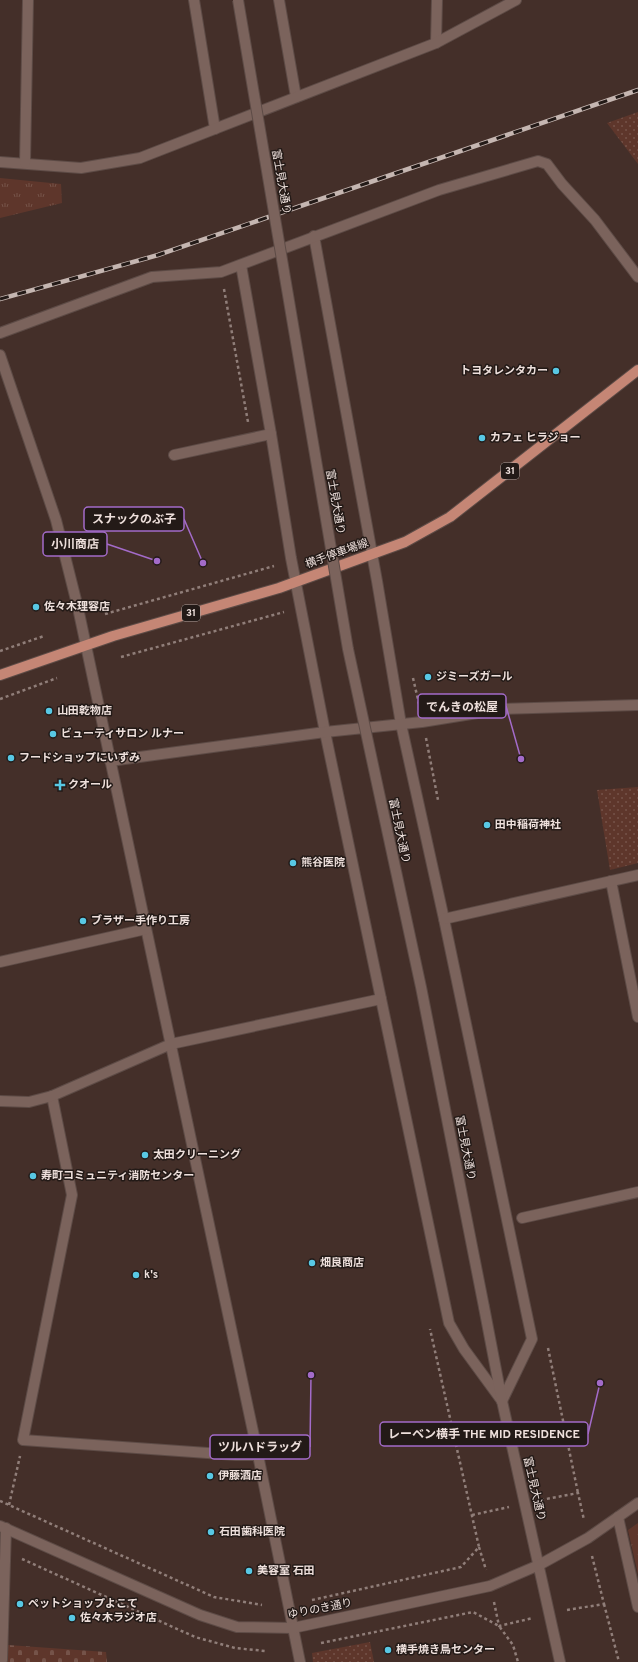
<svg xmlns="http://www.w3.org/2000/svg" width="638" height="1662" viewBox="0 0 638 1662" font-family="Overpass,'Noto Sans JP',sans-serif">
<style>
.grass{fill:url(#grass-dots)}
.cemetery{fill:url(#cemetery-stones)}
.park{fill:url(#park-tufts)}
.lines{fill:none;stroke-linecap:round;stroke-linejoin:round}
.minor-casing{stroke:#5d4b46;stroke-width:12}
.major-casing{stroke:#5d4b46;stroke-width:12}
.path{stroke:#907e79;stroke-width:2.5;stroke-dasharray:3 3;stroke-linecap:butt}
.minor{stroke:#7b635c;stroke-width:10}
.major{stroke:#c58675;stroke-width:10}
.rail-casing{stroke:#c5b6b1;stroke-width:4.5}
.rail{stroke:#231a17;stroke-width:3;stroke-dasharray:9;stroke-linecap:butt}
.minor-bridge-casing{stroke:#5d4b46;stroke-width:12;stroke-linecap:butt}
.minor-bridge{stroke:#7b635c;stroke-width:10}
.poi-dot{fill:#58c8e4;stroke:#231a17;stroke-width:1.5}
.labels{text-anchor:middle;dominant-baseline:central;stroke-width:3;stroke-linejoin:round;paint-order:stroke}
.shield{fill:#231a17;stroke:#b0a4a0;stroke-width:1}
.shield-label{font-size:10px;font-weight:bold;fill:#eddfdb}
.street-label{font-size:11px;fill:#eddfdb;stroke:#231a17}
.poi-label{font-size:11px;font-weight:bold;fill:#eddfdb;stroke:#231a17;text-anchor:start}
.leader{fill:none;stroke:#a36bc9;stroke-width:1.5}
.callout-dot{fill:#a36bc9;stroke:#231a17;stroke-width:1.5}
.callout{fill:#231a17;stroke:#a36bc9;stroke-width:1.5}
.callout-label{font-size:12px;text-anchor:middle;font-weight:bold;fill:#eddfdb}
</style>
<defs>
<pattern id="grass-dots" width="8" height="8" patternUnits="userSpaceOnUse"><rect width="8" height="8" fill="#5e362b"/><path d="M2 2h.1M6 6h.1" fill="none" stroke="#755349" stroke-width="1.8" stroke-linecap="round"/></pattern>
<pattern id="cemetery-stones" width="16" height="16" patternUnits="userSpaceOnUse"><rect width="16" height="16" fill="#5e362b"/><path d="M2 7V4a2 2 0 0 1 4 0v3zM10 15v-3a2 2 0 0 1 4 0v3z" fill="#755349"/></pattern>
<pattern id="park-tufts" width="24" height="20" patternUnits="userSpaceOnUse"><rect width="24" height="20" fill="#5e362b"/><path d="M3 7l-1-3M5 7V3M7 7l1-3M15 17l-1-3M17 17v-4M19 17l1-3" fill="none" stroke="#755349"/></pattern>
</defs>
<rect width="100%" height="100%" fill="#442f29"/>
<!-- grass -->
<g class="grass">
<path d="M 638,112 L 638,164 L 607,123 Z"/>
<path d="M 638,787 L 638,863 L 610,870 L 597,790 Z"/>
<path d="M 370,1642 L 374,1662 L 313,1662 L 312,1653 Z"/>
</g>
<!-- cemetery -->
<path class="cemetery" d="M 8,1645 L 106,1652 L 107,1662 L 7,1662 Z"/>
<!-- park -->
<g class="park">
<path d="M 0,178 L 61,184 L 62,203 L 0,218 Z"/>
<path d="M 638,1523 L 638,1574 L 628,1530 Z"/>
</g>
<g class="lines">
<defs>
<g id="minor">
<path d="M 194,0 L 215,129"/>
<path d="M 279,0 L 296,97"/>
<path d="M 436,43 L 437,0"/>
<path d="M 0,162 L 81,168 L 140,158 L 436,43 L 516,0"/>
<path d="M 25,163 L 28,0"/>
<path d="M 314,236 L 377,581 L 401,724 L 444,919 L 532,1339 L 502,1401"/>
<path d="M 241,265 L 271,434 L 291,558 L 325,732 L 449,1323 L 464,1349 L 502,1401"/>
<path d="M 0,333 L 152,277 L 221,272 L 439,190 L 538,161 L 547,164 L 562,184 L 595,220 L 638,277"/>
<path d="M 0,355 L 56,520 L 78,608 L 258,1455 L 300,1662"/>
<path d="M 174,455 L 271,434"/>
<path d="M 110,761 L 325,732 L 422,722 L 502,709 L 638,705"/>
<path d="M 611,881 L 638,1017"/>
<path d="M 444,919 L 638,875"/>
<path d="M 0,962 L 146,929"/>
<path d="M 52,1096 L 72,1195 L 23,1440 L 236,1455 L 258,1455"/>
<path d="M 0,1101 L 29,1102 L 52,1096 L 171,1044 L 381,999"/>
<path d="M 522,1218 L 638,1192"/>
<path d="M 484,1307 L 502,1401 L 560,1662"/>
<path d="M 618,1517 L 638,1607"/>
<path d="M 0,1526 L 200,1615 L 237,1627 L 293,1628 L 490,1586 L 539,1565 L 588,1538 L 638,1503"/>
<path d="M 0,1659 L 2,1660 L 6,1528"/>
</g>
<path id="major" d="M 0,675 L 113,636 L 279,588 L 405,542 L 450,517 L 638,370"/>
</defs>
<!-- minor casing -->
<use href="#minor" class="minor-casing"/>
<!-- major casing -->
<use href="#major" class="major-casing"/>
<!-- path -->
<g class="path">
<path d="M 224,289 L 248,422"/>
<path d="M 105,614 L 274,566"/>
<path d="M 0,651 L 44,636"/>
<path d="M 121,657 L 284,612"/>
<path d="M 413,678 L 419,704"/>
<path d="M 0,699 L 57,678"/>
<path d="M 426,738 L 438,800"/>
<path d="M 548,1348 L 578,1493"/>
<path d="M 541,1500 L 578,1493 L 584,1520"/>
<path d="M 0,1501 L 214,1597 L 262,1605"/>
<path d="M 9,1505 L 20,1456"/>
<path d="M 472,1515 L 509,1507"/>
<path d="M 479,1547 L 486,1570"/>
<path d="M 22,1559 L 195,1637 L 235,1648 L 265,1651"/>
<path d="M 312,1600 L 461,1567 L 479,1547 L 430,1329"/>
<path d="M 494,1602 L 499,1626 L 533,1618"/>
<path d="M 604,1604 L 619,1662"/>
<path d="M 567,1610 L 604,1604 L 592,1556"/>
<path d="M 321,1643 L 473,1612 L 499,1626 L 513,1645 L 518,1662"/>
</g>
<!-- minor -->
<use href="#minor" class="minor"/>
<!-- major -->
<use href="#major" class="major"/>
<defs>
<path id="rail" d="M 0,299 L 158,255 L 638,90"/>
</defs>
<!-- rail casing -->
<use href="#rail" class="rail-casing"/>
<!-- rail -->
<use href="#rail" class="rail"/>
<defs>
<path id="minor-bridge" d="M 238,0 L 348,649 L 421,987 L 484,1307"/>
</defs>
<!-- minor-bridge casing -->
<use href="#minor-bridge" class="minor-bridge-casing"/>
<!-- minor-bridge -->
<use href="#minor-bridge" class="minor-bridge"/>
</g>
<!-- markers -->
<g class="poi-dot">
<circle cx="556" cy="371" r="4"/>
<circle cx="482" cy="438" r="4"/>
<circle cx="36" cy="607" r="4"/>
<circle cx="428" cy="677" r="4"/>
<circle cx="49" cy="711" r="4"/>
<circle cx="53" cy="734" r="4"/>
<circle cx="11" cy="758" r="4"/>
<path d="M58 779h4v4h4v4h-4v4h-4v-4h-4v-4h4z"/>
<circle cx="487" cy="825" r="4"/>
<circle cx="293" cy="863" r="4"/>
<circle cx="83" cy="921" r="4"/>
<circle cx="145" cy="1155" r="4"/>
<circle cx="33" cy="1176" r="4"/>
<circle cx="312" cy="1263" r="4"/>
<circle cx="136" cy="1275" r="4"/>
<circle cx="210" cy="1476" r="4"/>
<circle cx="211" cy="1532" r="4"/>
<circle cx="249" cy="1571" r="4"/>
<circle cx="20" cy="1604" r="4"/>
<circle cx="72" cy="1618" r="4"/>
<circle cx="388" cy="1650" r="4"/>
</g>
<g class="labels">
<!-- shield labels -->
<g class="shield">
<rect x="501" y="463" width="18" height="16" rx="3"/>
<rect x="182" y="605" width="18" height="16" rx="3"/>
</g>
<g class="shield-label">
<text x="510" y="471">31</text>
<text x="191" y="613">31</text>
</g>
<!-- street labels -->
<g class="street-label">
<text transform="translate(281 182) rotate(80)">富士見大通り</text>
<text transform="translate(335 502) rotate(80)">富士見大通り</text>
<text transform="translate(337 554) rotate(-20)">横手停車場線</text>
<text transform="translate(399 831) rotate(78)">富士見大通り</text>
<text transform="translate(465 1148) rotate(79)">富士見大通り</text>
<text transform="translate(534 1489) rotate(77)">富士見大通り</text>
<text transform="translate(320 1609) rotate(-11)">ゆりのき通り</text>
</g>
<!-- poi labels -->
<g class="poi-label">
<text x="548" y="371" text-anchor="end">トヨタレンタカー</text>
<text x="490" y="438">カフェ ヒラジョー</text>
<text x="44" y="607">佐々木理容店</text>
<text x="436" y="677">ジミーズガール</text>
<text x="57" y="711">山田乾物店</text>
<text x="61" y="734">ビューティサロン ルナー</text>
<text x="19" y="758">フードショップにいずみ</text>
<text x="68" y="785">クオール</text>
<text x="495" y="825">田中稲荷神社</text>
<text x="301" y="863">熊谷医院</text>
<text x="91" y="921">ブラザー手作り工房</text>
<text x="153" y="1155">太田クリーニング</text>
<text x="41" y="1176">寿町コミュニティ消防センター</text>
<text x="320" y="1263">畑良商店</text>
<text x="144" y="1275">k's</text>
<text x="218" y="1476">伊藤酒店</text>
<text x="219" y="1532">石田歯科医院</text>
<text x="257" y="1571">美容室 石田</text>
<text x="28" y="1604">ペットショップよこて</text>
<text x="80" y="1618">佐々木ラジオ店</text>
<text x="396" y="1650">横手焼き鳥センター</text>
</g>
</g>
<!-- callouts -->
<path class="leader" d="M203 563L184 519M157 561L107 544M521 759L506 706M600 1383L588 1434M311 1375L310 1447"/>
<g class="callout-dot">
<circle cx="203" cy="563" r="4"/>
<circle cx="157" cy="561" r="4"/>
<circle cx="521" cy="759" r="4"/>
<circle cx="600" cy="1383" r="4"/>
<circle cx="311" cy="1375" r="4"/>
</g>
<g class="callout">
<rect x="84" y="507" width="100" height="24" rx="4"/>
<rect x="43" y="532" width="64" height="24" rx="4"/>
<rect x="418" y="694" width="88" height="24" rx="4"/>
<rect x="380" y="1422" width="208" height="24" rx="4"/>
<rect x="210" y="1435" width="100" height="24" rx="4"/>
</g>
<g class="callout-label">
<text x="134" y="523">スナックのぶ子</text>
<text x="75" y="548">小川商店</text>
<text x="462" y="711">でんきの松屋</text>
<text x="484" y="1438">レーベン横手 THE MID RESIDENCE</text>
<text x="260" y="1451">ツルハドラッグ</text>
</g>
</svg>
